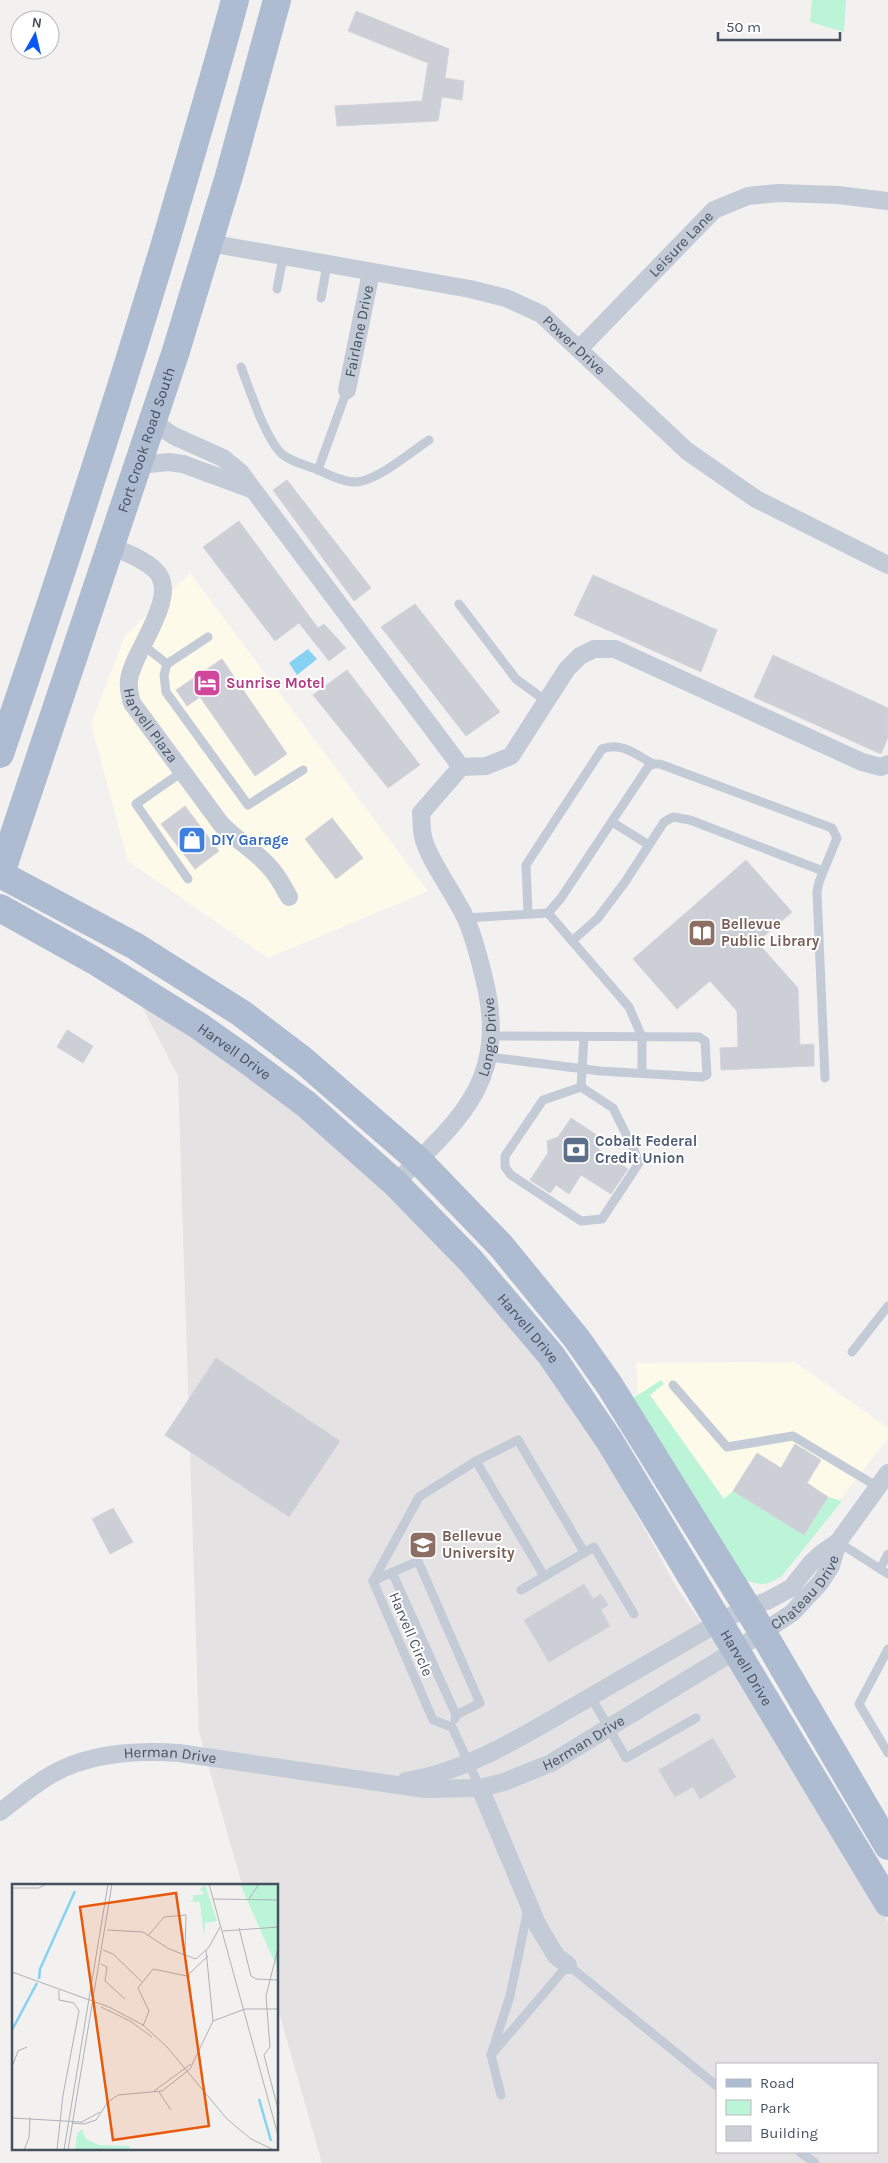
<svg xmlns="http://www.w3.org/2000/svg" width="888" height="2163" viewBox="0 0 888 2163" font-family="Karla,sans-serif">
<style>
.commercial{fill:#fefaea}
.education{fill:#e4e2e2;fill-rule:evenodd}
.green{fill:#bcf4d7}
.water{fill:#85d2f4}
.building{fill:#cccfd6;stroke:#d4d5dc}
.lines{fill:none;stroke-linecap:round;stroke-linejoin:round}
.lane{stroke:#c3cbd6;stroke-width:9}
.street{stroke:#c3cbd6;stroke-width:18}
.primary{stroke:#aebcd1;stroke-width:28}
.labels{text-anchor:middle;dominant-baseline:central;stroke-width:4;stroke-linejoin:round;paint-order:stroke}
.street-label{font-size:15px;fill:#465160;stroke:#fff}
.hotel-label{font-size:15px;font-weight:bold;fill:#b23c85;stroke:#fff;text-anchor:start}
.shop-label{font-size:15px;font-weight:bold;fill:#366cbe;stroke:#fff;text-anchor:start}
.education-label{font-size:15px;font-weight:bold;fill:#785e54;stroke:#fff;text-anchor:start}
.service-label{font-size:15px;font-weight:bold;fill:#4e5e75;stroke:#fff;text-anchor:start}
.inset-river{fill:none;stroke:#85d2f4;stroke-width:2.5}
.inset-road{fill:none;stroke:#aeb1b6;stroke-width:1}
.view{fill:#e8590c;fill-opacity:0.15;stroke:#e8590c;stroke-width:2.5}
.inset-edge{fill:none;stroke:#465160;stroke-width:2.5}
</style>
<rect width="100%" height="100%" fill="#f3f1f0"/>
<!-- commercial -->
<g class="commercial">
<path d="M 190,573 L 428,891 L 268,958 L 128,861 L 91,724 L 125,636 Z"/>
<path d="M 795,1362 L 888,1428 L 888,1438 L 793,1560 L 718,1524 L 639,1411 L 636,1363 Z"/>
</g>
<!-- education -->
<path class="education" d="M 136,995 L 209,1042 L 386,1187 L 522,1337 L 590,1430 L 677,1588 L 757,1702 L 888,1922 L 888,2163 L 322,2163 L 278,2009 L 278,1886 L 242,1885 L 199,1732 L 178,1076 ZM 717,2064 L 877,2064 L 877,2152 L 717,2152 Z"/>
<!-- green -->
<g class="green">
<path d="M 812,0 L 846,0 L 844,32 L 810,22 Z"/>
<path d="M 661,1380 L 664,1384 L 650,1395 L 724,1499 L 733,1491 L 804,1535 L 828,1497 L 842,1501 L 782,1576 C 765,1587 760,1585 742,1579 L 630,1400 Z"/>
</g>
<!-- water -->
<path class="water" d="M 308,649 L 317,659 L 297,675 L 289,663 Z"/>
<!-- building -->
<g class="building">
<path d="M 356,11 L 449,49 L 445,78 L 464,81 L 462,100 L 442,97 L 438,121 L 337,126 L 335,106 L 422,101 L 428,63 L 348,31 Z"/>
<path d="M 287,480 L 371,588 L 354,601 L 273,490 Z"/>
<path d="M 239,521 L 318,628 L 324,624 L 346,648 L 329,661 L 299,623 L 275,641 L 203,547 Z"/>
<path d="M 593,575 L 717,630 L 701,672 L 574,615 Z"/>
<path d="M 415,604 L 500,712 L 466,736 L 381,627 Z"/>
<path d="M 773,655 L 888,708 L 888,737 L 881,754 L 754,697 Z"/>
<path d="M 222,659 L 287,754 L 255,776 L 200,697 L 187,706 L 176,690 Z"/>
<path d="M 347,670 L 420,765 L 388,788 L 313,695 Z"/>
<path d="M 185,806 L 219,851 L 195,869 L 161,824 Z"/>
<path d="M 332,818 L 363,858 L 336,879 L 305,839 Z"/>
<path d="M 746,860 L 792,912 L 757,942 L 798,988 L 800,1045 L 814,1044 L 814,1066 L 721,1070 L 720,1048 L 738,1047 L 737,1011 L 710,981 L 677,1009 L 633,959 Z"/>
<path d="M 67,1030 L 93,1046 L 83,1063 L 57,1047 Z"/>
<path d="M 571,1118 L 604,1140 L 598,1149 L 628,1169 L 611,1194 L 581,1175 L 569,1194 L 556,1185 L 550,1193 L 530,1180 L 548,1153 L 547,1141 L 558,1137 Z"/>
<path d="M 216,1358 L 340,1441 L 289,1517 L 165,1435 Z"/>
<path d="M 795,1444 L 821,1460 L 807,1483 L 828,1497 L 804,1535 L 733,1491 L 757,1453 L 781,1468 Z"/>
<path d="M 113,1508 L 133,1542 L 110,1554 L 92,1519 Z"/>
<path d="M 584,1584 L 593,1599 L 601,1594 L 608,1605 L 601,1610 L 610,1626 L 549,1662 L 524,1620 Z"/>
<path d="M 713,1738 L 736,1777 L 700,1799 L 693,1787 L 675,1797 L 659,1770 Z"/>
</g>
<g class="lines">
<!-- lane -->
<g class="lane">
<path d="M 277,289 L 283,257"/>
<path d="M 321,298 L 327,265"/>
<path d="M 241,367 C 250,390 264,435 280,452 C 288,461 306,465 318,470"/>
<path d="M 347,390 L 318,470 C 330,475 342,482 355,482 C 376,482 411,452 429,440"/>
<path d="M 459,604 L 516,679 L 546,701"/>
<path d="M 143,645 L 167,664 L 164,675 L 166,692 L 248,805 L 303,770"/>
<path d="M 167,664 L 208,637"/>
<path d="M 182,772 L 136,804 L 188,879"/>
<path d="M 612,822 L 649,845"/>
<path d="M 548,913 L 561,898 L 648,767 L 653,764 L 660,764 L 832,828 L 837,838 L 819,882 L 817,892 L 825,1078"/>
<path d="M 528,914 L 526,865 L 602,749 C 621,741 637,755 653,764"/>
<path d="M 466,918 L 548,913 L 629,1007 L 642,1037 L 642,1073"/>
<path d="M 572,941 L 598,918 L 625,882 L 664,822 L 673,817 L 690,820 L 823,871"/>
<path d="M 489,1057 L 600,1071 L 702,1077 L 707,1075 L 705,1041 L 699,1037 L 492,1036"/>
<path d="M 581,1087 L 613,1108 L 634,1150 L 639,1163 L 602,1219 L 581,1221 L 511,1175 L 505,1167 L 505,1156 L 543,1100 L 581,1087 L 584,1037"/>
<path d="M 852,1352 L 888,1306"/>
<path d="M 673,1385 L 727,1447 L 793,1436 L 878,1487"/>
<path d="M 476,1461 L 518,1440 L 584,1552"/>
<path d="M 838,1542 L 888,1574"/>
<path d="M 880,1569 L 888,1554"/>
<path d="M 392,1572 L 456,1715 L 455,1719"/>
<path d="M 373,1581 L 419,1497 L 476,1461 L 544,1576"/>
<path d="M 521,1590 L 594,1547 L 634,1614"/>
<path d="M 888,1649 L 859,1704 L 888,1753"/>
<path d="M 591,1697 L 626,1758 L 696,1718"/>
<path d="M 456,1715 L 480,1703 L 418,1561 L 373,1581 L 433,1720 L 452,1727 L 480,1788"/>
<path d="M 491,2055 L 568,1965 L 717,2086"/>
<path d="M 501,2095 L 491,2055 L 510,1996 L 528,1909"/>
<path d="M 800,2152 L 815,2163"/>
</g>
<!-- street -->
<g class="street">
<path id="s1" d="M 209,243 L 470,289 L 506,298 L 541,314 L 687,451 L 756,499 L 888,565"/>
<path id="s2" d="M 580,348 L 714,210 L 748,196 L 778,193 L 838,195 L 888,201"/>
<path id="s3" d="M 347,390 L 371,272"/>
<path d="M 153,422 L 174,436 L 223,458 L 240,472 L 461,767"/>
<path d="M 139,465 L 169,462 L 183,464 L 251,489"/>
<path id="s4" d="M 111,546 C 126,553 144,559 155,570 C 182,595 132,652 129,680 C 128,688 130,696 132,703 L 221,824 C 237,841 258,852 272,870 C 279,878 284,888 289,897"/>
<path id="s5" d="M 395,1183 C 462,1118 509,1079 484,978 C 479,958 474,936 465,917 C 455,895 426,856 423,836 C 421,829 422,821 421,813 L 461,767 L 486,766 L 511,756 L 567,669 L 580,656 L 594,649 L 615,649 L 862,762 L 881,767 L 888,764"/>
<path d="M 406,1781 C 464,1772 516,1740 566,1711 C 617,1682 667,1652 718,1623 L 746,1608 L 767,1601 L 791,1588 L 811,1563 L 822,1553 L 838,1542"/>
<path d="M 480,1788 L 538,1926 L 556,1956 L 568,1965"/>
<path id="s6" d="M 0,1812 C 16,1800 32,1786 49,1776 C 87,1753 136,1750 179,1753 L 425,1789 L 480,1788 L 504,1782 L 551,1763 L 736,1650 L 792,1613 L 820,1583 L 831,1566 L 838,1542 L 888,1473"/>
</g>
<!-- primary -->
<g class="primary">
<path d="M 0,754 C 59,582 115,410 167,237 C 190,158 214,79 235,0"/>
<path d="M 0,874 L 135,946 L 241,1013 L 304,1061 L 418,1160 L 501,1246 L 577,1339 L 610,1386 L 763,1633 L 888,1846"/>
<path id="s7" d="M 0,876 L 176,351 L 229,176 L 277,0"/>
<path id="s8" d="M 0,908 L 95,961 L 199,1026 L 247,1060 L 306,1104 L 395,1183 L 471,1261 L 551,1355 L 609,1440 L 888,1903"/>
</g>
</g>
<!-- icons -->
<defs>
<symbol id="hotel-square" viewBox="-11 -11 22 22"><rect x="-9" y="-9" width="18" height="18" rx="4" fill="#d1479c" stroke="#fff"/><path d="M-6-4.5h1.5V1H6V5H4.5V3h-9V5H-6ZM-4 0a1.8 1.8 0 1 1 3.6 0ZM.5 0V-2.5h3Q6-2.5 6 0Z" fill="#fff"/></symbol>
<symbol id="shop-square" viewBox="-11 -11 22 22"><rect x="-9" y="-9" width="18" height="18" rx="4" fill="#3f7fe0" stroke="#fff"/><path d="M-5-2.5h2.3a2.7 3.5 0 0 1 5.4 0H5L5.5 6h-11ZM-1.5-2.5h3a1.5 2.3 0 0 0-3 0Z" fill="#fff"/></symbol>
<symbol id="library-square" viewBox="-11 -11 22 22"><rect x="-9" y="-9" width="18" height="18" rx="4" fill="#8d6e63" stroke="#fff"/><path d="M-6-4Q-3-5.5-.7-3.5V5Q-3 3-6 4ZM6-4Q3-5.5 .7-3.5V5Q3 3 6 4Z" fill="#fff"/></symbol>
<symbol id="bank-square" viewBox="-11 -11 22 22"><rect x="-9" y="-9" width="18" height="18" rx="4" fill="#5c6f8a" stroke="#fff"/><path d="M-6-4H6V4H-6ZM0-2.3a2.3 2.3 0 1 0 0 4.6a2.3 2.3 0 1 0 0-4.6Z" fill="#fff"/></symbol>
<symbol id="university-square" viewBox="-11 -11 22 22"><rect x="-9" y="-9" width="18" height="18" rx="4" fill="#8d6e63" stroke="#fff"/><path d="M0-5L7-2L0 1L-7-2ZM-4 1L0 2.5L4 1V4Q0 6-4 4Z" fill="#fff"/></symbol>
</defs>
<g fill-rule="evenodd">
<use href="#hotel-square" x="191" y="667" width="32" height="32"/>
<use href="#shop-square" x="176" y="824" width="32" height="32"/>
<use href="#library-square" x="686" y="917" width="32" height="32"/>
<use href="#bank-square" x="560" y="1134" width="32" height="32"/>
<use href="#university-square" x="407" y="1529" width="32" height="32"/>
</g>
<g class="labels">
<!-- street labels -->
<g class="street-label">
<text stroke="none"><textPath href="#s2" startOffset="145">Leisure Lane</textPath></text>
<text stroke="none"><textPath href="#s3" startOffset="60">Fairlane Drive</textPath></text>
<text stroke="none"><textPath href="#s1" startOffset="386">Power Drive</textPath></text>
<text stroke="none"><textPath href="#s7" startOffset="460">Fort Crook Road South</textPath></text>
<text stroke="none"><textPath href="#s4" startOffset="221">Harvell Plaza</textPath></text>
<text stroke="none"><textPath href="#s5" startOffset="179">Longo Drive</textPath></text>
<text stroke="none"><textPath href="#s8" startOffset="275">Harvell Drive</textPath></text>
<text stroke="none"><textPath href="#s8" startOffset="680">Harvell Drive</textPath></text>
<text stroke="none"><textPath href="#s6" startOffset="882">Chateau Drive</textPath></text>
<text transform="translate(411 1634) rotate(67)">Harvell Circle</text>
<text stroke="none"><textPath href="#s8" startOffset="1084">Harvell Drive</textPath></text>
<text stroke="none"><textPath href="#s6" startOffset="612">Herman Drive</textPath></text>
<text stroke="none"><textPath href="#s6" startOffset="186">Herman Drive</textPath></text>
</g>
<!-- hotel labels -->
<g class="hotel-label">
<text x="226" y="683">Sunrise Motel</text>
</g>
<!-- shop labels -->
<g class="shop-label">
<text x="211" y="840">DIY Garage</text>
</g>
<!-- education labels -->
<g class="education-label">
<text x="721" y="924">Bellevue<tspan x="721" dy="17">Public Library</tspan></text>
<text x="442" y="1536">Bellevue<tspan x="442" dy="17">University</tspan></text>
</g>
<!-- service labels -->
<g class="service-label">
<text x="595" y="1141">Cobalt Federal<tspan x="595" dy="17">Credit Union</tspan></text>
</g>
</g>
<!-- overview -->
<g transform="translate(12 1884)">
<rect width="266" height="266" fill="#f3f1f0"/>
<path d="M 189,0 L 193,0 L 205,37 L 193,39 L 192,53 L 188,18 L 177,17 L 181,16 L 181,11 L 191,11 L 191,7 L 187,6 L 193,1 ZM 228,0 L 266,0 L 266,86 ZM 70,245 L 74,255 L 87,261 L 117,262 L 119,266 L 63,266 L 65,250 Z" fill="#bcf4d7"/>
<path class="inset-river" d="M 27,95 L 28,85 L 63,7M 0,146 L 25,99M 247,215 L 259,257"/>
<path class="inset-road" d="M 197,0 L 267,255M 0,4 L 27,4 L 34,0M 201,15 L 267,16M 237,15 L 247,0M 227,44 L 239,92 L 244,95 L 267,96M 95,46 L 131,48 L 157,65 L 184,75 L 197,63 L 208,43M 211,47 L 267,43M 136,52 L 152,33 L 174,31 L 173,70M 267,60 L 254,112 L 258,163 L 252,171 L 267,229M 91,66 L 101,70 L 130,98M 89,80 L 95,83 L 93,97 L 113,115M 0,88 L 97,123 L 131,141 L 155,163 L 215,235 L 239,255 L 262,266M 89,123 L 118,137 L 140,153M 201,137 L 233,125 L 267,125M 131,142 L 137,127 L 126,104 L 141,85 L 175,92 L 196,72M 0,183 L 6,167 L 15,163M 142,207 L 179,180M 147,208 L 159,226M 0,234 L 70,238 L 88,228M 60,239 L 72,240 L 84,236 L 96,218 L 106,211 L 150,207 L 178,185 L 201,137 L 194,66M 12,266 L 17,254 L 18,233M 45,266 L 51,211 L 67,127 L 62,119 L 47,116 L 47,106M 52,266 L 96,0M 56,266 L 100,0"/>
<path class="view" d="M 164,9 L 197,242 L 101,256 L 68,23 Z"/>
<rect width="266" height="266" class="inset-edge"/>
</g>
<!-- legend -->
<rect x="716" y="2063" width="162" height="90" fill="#ffffff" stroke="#b5b9bf"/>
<rect x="726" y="2079" width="25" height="8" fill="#aebcd1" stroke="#b5b9bf"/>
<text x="760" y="2088" font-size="15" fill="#465160">Road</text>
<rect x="726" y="2100" width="25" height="15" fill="#bcf4d7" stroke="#b5b9bf"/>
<text x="760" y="2113" font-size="15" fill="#465160">Park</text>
<rect x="726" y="2126" width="25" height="15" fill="#cccfd6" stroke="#b5b9bf"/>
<text x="760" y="2138" font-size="15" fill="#465160">Building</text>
<!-- north arrow -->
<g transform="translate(35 35) rotate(8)"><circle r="24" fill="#ffffff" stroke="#b5b9bf"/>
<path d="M0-4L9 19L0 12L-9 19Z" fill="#0957f5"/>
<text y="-8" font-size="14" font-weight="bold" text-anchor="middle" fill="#465160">N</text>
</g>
<!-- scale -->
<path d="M718 32v8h122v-8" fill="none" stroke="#465160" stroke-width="2.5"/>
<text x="726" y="32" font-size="15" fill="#465160" stroke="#ffffff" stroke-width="4" paint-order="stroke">50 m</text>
</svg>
